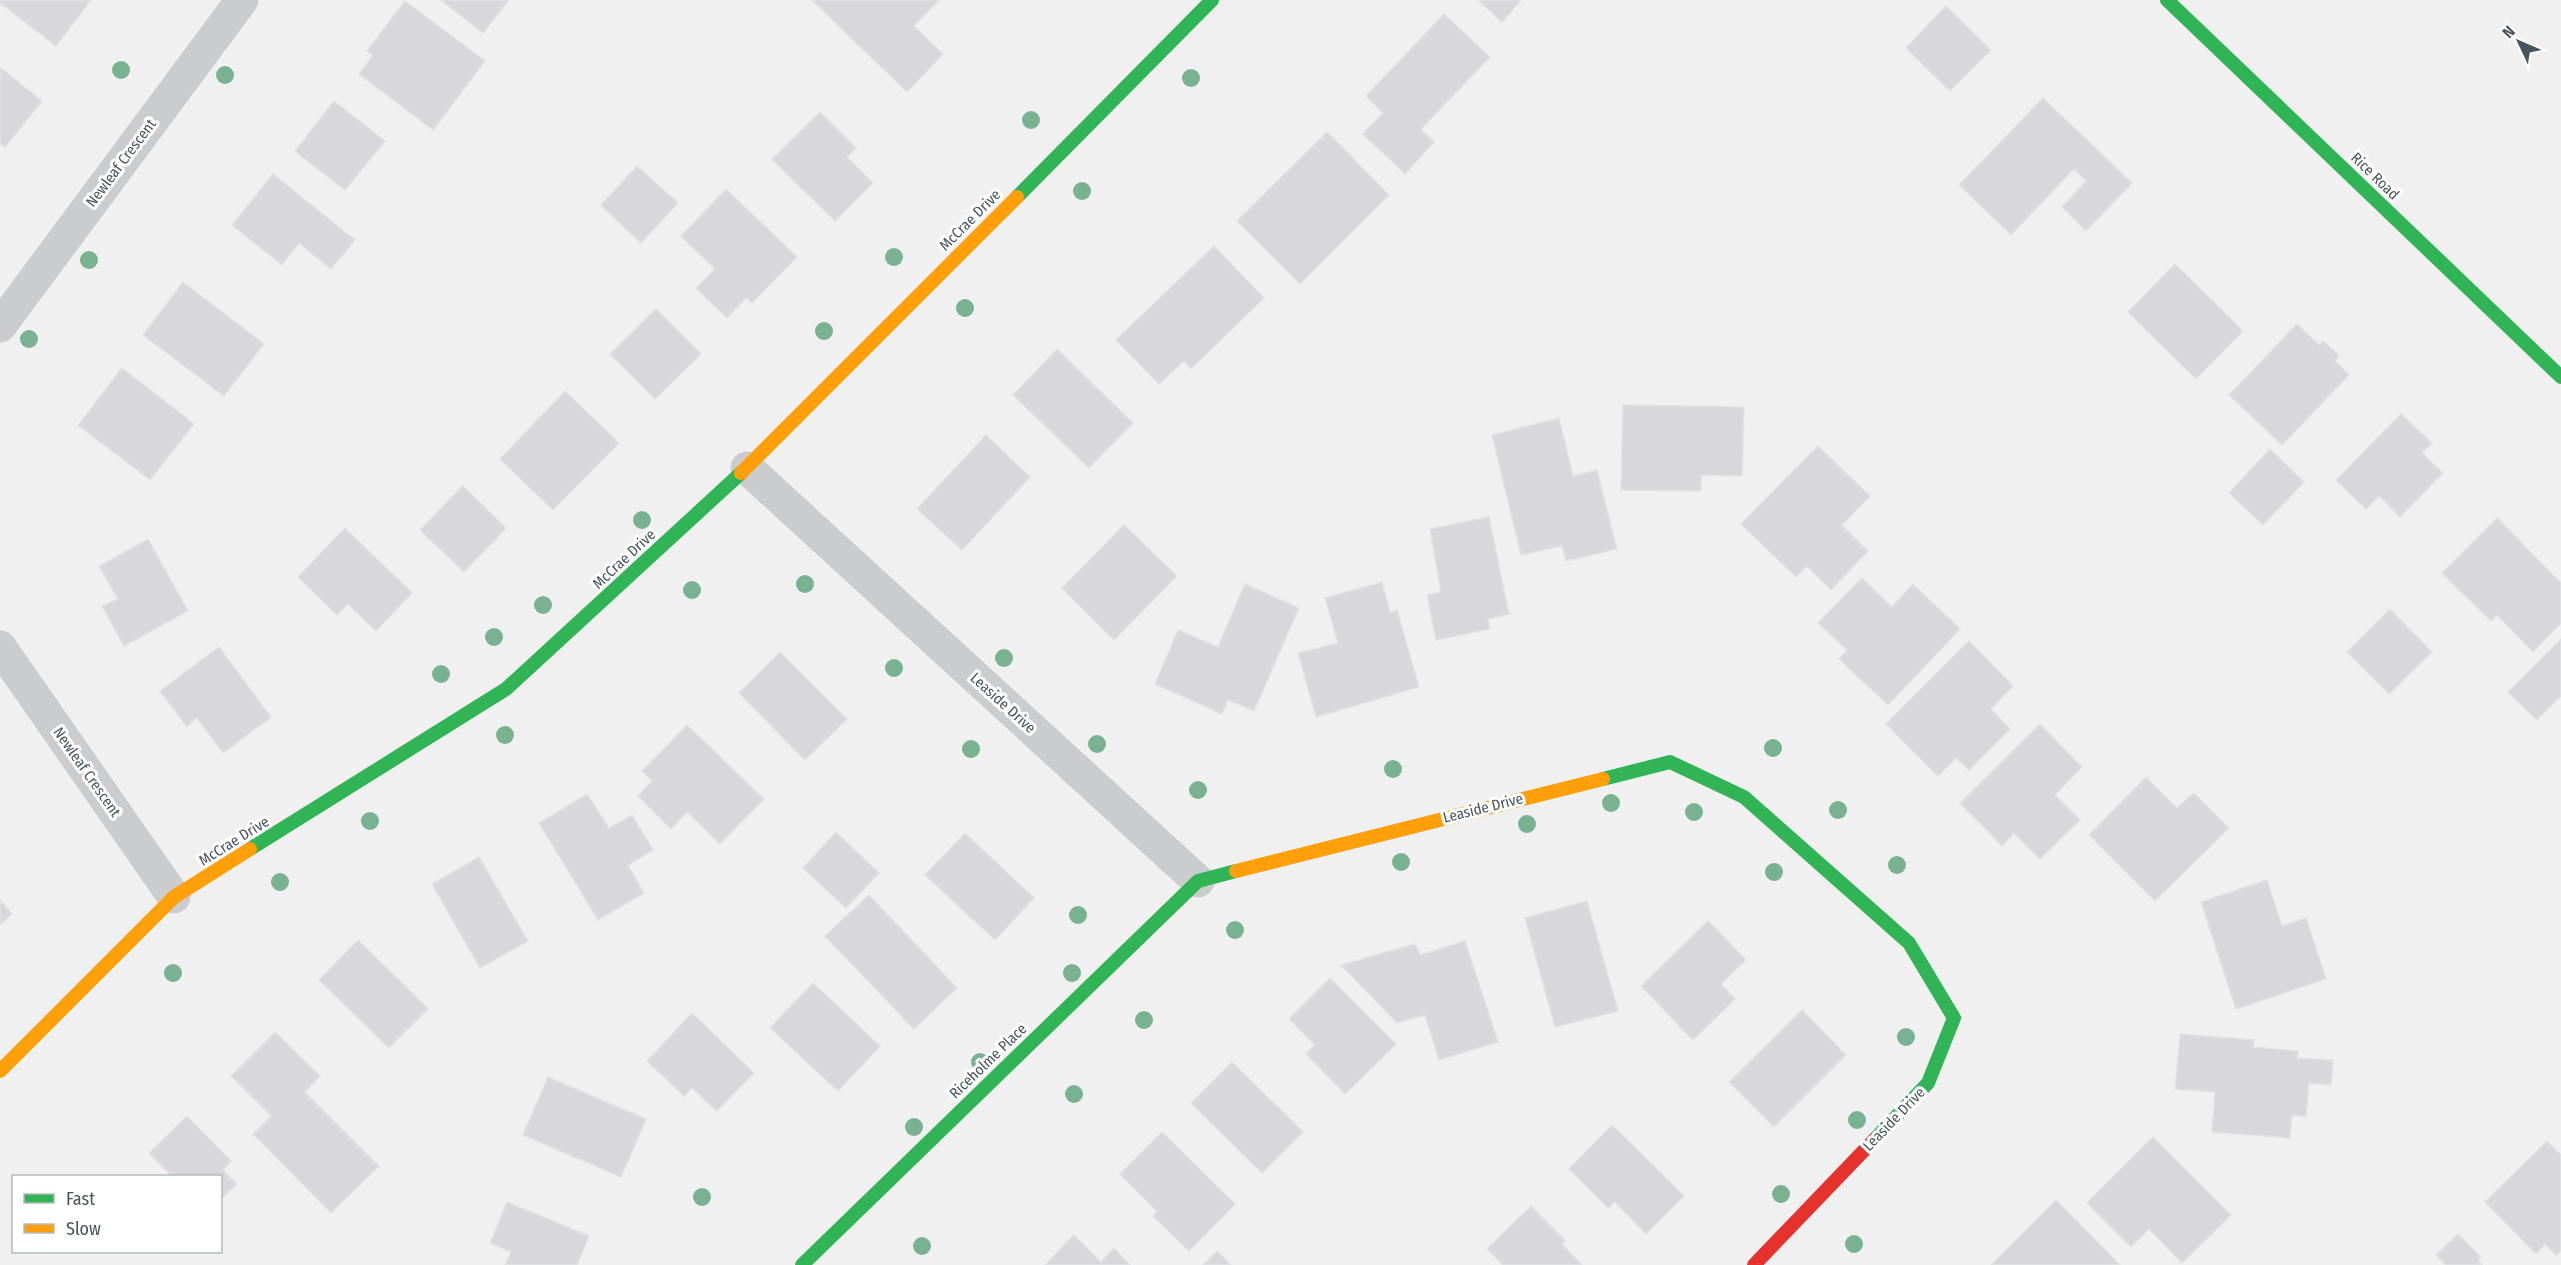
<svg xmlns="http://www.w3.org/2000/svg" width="2561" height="1265" viewBox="0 0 2561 1265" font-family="'Fira Sans Condensed',sans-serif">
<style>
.building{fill:#d8d8da;stroke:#e1e2e3;stroke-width:1.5}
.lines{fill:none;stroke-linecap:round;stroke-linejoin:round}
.street{stroke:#caccce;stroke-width:33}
.fast{stroke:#30b455;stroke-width:14}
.slow{stroke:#ff9f0a;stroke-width:14}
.jam{stroke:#e5322d;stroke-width:14}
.tree{fill:#78b290}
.labels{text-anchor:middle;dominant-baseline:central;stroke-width:6;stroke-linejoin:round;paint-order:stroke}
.street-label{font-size:15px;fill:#47545d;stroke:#fff}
</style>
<rect width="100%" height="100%" fill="#f0f0f0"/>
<!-- building -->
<g class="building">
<path d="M 0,0 L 91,0 L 56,46 L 0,3 Z"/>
<path d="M 441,0 L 509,0 L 483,33 Z"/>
<path d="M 812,0 L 939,0 L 914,26 L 943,54 L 907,92 Z"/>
<path d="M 1478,0 L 1521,0 L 1502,22 Z"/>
<path d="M 405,1 L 485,61 L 433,130 L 359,74 L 373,55 L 367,51 Z"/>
<path d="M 1946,6 L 1991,50 L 1950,91 L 1906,48 Z"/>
<path d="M 1444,14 L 1490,57 L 1421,129 L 1434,142 L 1405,174 L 1363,134 L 1383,113 L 1366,96 Z"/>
<path d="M 0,67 L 42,101 L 5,147 L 0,144 Z"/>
<path d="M 2043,98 L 2132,183 L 2086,231 L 2062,207 L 2086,181 L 2074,169 L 2011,235 L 1959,185 Z"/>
<path d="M 334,101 L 385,141 L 345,190 L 295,151 Z"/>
<path d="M 820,112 L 856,148 L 847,157 L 873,183 L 835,221 L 772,159 Z"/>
<path d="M 1327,132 L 1389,195 L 1300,284 L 1237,221 Z"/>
<path d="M 637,166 L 678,203 L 641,243 L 601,205 Z"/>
<path d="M 273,174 L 355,240 L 331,269 L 299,243 L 282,265 L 232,225 Z"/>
<path d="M 726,189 L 797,257 L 752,303 L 746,298 L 727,318 L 696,288 L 715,269 L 681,236 Z"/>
<path d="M 1214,246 L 1264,298 L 1191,369 L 1184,361 L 1159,384 L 1116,340 Z"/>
<path d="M 2175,264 L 2243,331 L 2196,379 L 2128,312 Z"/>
<path d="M 183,282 L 264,344 L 224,396 L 143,335 Z"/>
<path d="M 656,309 L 701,354 L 655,399 L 610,354 Z"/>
<path d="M 2297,324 L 2319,345 L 2323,341 L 2339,355 L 2335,361 L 2349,375 L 2282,445 L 2229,395 Z"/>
<path d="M 1057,349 L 1133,423 L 1089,468 L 1013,395 Z"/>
<path d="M 122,368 L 194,424 L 150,480 L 78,425 Z"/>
<path d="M 565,391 L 619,443 L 553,510 L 500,459 Z"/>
<path d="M 1623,405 L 1744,407 L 1742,476 L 1701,475 L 1701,491 L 1621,490 Z"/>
<path d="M 2401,414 L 2432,443 L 2422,453 L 2443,473 L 2400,517 L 2379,496 L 2366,509 L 2336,480 Z"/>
<path d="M 1559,418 L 1573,476 L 1597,470 L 1617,549 L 1566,561 L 1562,546 L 1521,555 L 1492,435 Z"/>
<path d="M 986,435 L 1030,477 L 962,550 L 917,509 Z"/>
<path d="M 1818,446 L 1870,496 L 1842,525 L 1868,551 L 1831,590 L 1807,566 L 1796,577 L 1741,524 Z"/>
<path d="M 2270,449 L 2304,482 L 2263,525 L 2229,493 Z"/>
<path d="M 463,486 L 506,528 L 464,572 L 420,530 Z"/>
<path d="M 1489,517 L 1509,614 L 1488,619 L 1490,629 L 1436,640 L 1427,595 L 1441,592 L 1430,529 Z"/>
<path d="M 2497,518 L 2561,583 L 2561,623 L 2533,652 L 2497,615 L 2491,621 L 2442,573 Z"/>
<path d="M 1124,525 L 1177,576 L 1114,640 L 1062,588 Z"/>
<path d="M 345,528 L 412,593 L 376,631 L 348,604 L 337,615 L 298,577 Z"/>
<path d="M 148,539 L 188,611 L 124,646 L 102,606 L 118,599 L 99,566 Z"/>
<path d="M 1862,578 L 1892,607 L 1913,584 L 1960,629 L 1888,705 L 1839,659 L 1847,650 L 1818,623 Z"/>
<path d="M 1382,582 L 1390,613 L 1397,610 L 1419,687 L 1316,717 L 1298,653 L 1338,643 L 1325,598 Z"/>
<path d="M 1245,584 L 1299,608 L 1254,711 L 1228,700 L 1222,714 L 1155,684 L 1178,630 L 1218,647 Z"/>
<path d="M 2390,609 L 2432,652 L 2389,694 L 2347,652 Z"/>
<path d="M 2561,639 L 2561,696 L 2537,720 L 2508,692 Z"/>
<path d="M 1969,641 L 2013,686 L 1991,709 L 2010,729 L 1969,770 L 1956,758 L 1938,776 L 1886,724 Z"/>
<path d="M 219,647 L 271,717 L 223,753 L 197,718 L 187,727 L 160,691 Z"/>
<path d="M 780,652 L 847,719 L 805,760 L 739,693 Z"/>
<path d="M 2040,724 L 2082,767 L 2055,795 L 2080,820 L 2040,859 L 2014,833 L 2002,846 L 1960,803 Z"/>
<path d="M 687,725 L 764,799 L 720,844 L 687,812 L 671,829 L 638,796 L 652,781 L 642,771 Z"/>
<path d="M 2146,777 L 2177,808 L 2194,793 L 2229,828 L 2155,901 L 2089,835 Z"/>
<path d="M 587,794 L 609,828 L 632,815 L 653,850 L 628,865 L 644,893 L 598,920 L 539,823 Z"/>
<path d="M 836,832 L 879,873 L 846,908 L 803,868 Z"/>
<path d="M 965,833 L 1034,898 L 995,940 L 925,875 Z"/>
<path d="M 479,857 L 528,941 L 480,968 L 432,884 Z"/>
<path d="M 2267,880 L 2282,926 L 2306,918 L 2326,979 L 2236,1009 L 2201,902 Z"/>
<path d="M 869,895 L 957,988 L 914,1029 L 825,936 Z"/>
<path d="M 0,900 L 12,914 L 0,925 Z"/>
<path d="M 1587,901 L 1618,1011 L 1555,1027 L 1525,918 Z"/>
<path d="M 1708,921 L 1746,960 L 1721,984 L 1735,999 L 1693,1040 L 1641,986 Z"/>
<path d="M 358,940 L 428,1009 L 389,1048 L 319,980 Z"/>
<path d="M 1465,941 L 1498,1042 L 1439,1060 L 1425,1015 L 1397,1023 L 1341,965 L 1415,944 L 1420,955 Z"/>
<path d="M 1330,978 L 1396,1044 L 1345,1094 L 1306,1054 L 1315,1045 L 1289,1019 Z"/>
<path d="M 813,983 L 880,1046 L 838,1091 L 770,1028 Z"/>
<path d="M 1802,1010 L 1846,1055 L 1774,1127 L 1729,1082 Z"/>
<path d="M 692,1013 L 754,1073 L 717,1111 L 692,1088 L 684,1096 L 647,1061 Z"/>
<path d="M 275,1032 L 320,1076 L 305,1092 L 379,1166 L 331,1213 L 253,1134 L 271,1116 L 231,1076 Z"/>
<path d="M 2180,1034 L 2254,1040 L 2253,1047 L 2298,1051 L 2297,1058 L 2333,1060 L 2331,1085 L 2309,1083 L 2306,1117 L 2292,1115 L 2290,1138 L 2212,1132 L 2215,1092 L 2175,1089 Z"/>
<path d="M 1232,1062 L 1303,1132 L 1262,1173 L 1191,1103 Z"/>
<path d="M 548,1077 L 646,1119 L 621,1177 L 523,1135 Z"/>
<path d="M 187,1116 L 231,1161 L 223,1170 L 237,1184 L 220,1200 L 220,1176 L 172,1176 L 149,1153 Z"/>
<path d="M 1612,1125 L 1684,1196 L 1646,1234 L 1615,1202 L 1608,1208 L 1569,1169 Z"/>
<path d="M 1162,1132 L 1235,1204 L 1189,1251 L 1153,1216 L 1157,1211 L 1120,1174 Z"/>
<path d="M 2153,1137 L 2231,1215 L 2182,1263 L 2149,1229 L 2131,1247 L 2087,1203 Z"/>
<path d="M 2547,1141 L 2561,1155 L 2561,1251 L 2556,1255 L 2545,1244 L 2536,1254 L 2485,1202 Z"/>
<path d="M 2056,1200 L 2120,1265 L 1991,1265 Z"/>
<path d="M 507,1202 L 589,1236 L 577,1265 L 505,1265 L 511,1252 L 490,1243 Z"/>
<path d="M 1531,1206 L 1566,1241 L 1562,1244 L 1582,1265 L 1503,1265 L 1487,1249 Z"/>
<path d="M 2458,1234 L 2481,1257 L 2478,1261 L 2482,1265 L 2446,1265 L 2436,1255 Z"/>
<path d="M 1074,1235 L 1101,1262 L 1114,1248 L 1130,1265 L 1045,1265 Z"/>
<path d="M 1217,1251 L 1231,1265 L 1203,1265 Z"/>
</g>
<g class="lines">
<!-- street -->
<g class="street">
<path d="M 0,326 L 242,0"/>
<path d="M 747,468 L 1198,881"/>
<path d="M 0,647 L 174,897"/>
</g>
<!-- fast -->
<g class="fast">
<path d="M 2167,0 L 2561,377"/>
<path d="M 1017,197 L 1212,0"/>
<path d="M 1603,779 L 1670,762 L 1744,797 L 1909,943 L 1954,1018 L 1928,1083 L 1874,1140"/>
<path d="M 250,849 L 506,689 L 741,473"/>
<path d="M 802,1265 L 1198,881 L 1236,871"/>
</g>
<!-- slow -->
<g class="slow">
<path d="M 741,473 L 1017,197"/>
<path d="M 1236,871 L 1603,779"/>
<path d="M 0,1071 L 174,897 L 250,849"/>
</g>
<!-- jam -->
<path class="jam" d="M 1754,1265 L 1874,1140"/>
</g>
<!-- trees -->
<g class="tree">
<circle cx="121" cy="70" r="9"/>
<circle cx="225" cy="75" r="9"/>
<circle cx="1191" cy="78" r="9"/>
<circle cx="1031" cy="120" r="9"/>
<circle cx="1082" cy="191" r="9"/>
<circle cx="894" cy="257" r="9"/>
<circle cx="89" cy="260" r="9"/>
<circle cx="965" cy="308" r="9"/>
<circle cx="824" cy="331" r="9"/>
<circle cx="29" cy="339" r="9"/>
<circle cx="642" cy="520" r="9"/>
<circle cx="805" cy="584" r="9"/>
<circle cx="692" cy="590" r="9"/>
<circle cx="543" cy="605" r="9"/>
<circle cx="494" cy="637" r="9"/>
<circle cx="1004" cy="658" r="9"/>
<circle cx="894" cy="668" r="9"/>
<circle cx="441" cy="674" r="9"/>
<circle cx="505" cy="735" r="9"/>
<circle cx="1097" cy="744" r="9"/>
<circle cx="1773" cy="748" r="9"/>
<circle cx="971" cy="749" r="9"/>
<circle cx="1393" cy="769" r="9"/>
<circle cx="1198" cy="790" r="9"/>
<circle cx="1611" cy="803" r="9"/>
<circle cx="1838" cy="810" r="9"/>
<circle cx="1694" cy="812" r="9"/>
<circle cx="370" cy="821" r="9"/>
<circle cx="1527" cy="824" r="9"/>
<circle cx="1401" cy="862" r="9"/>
<circle cx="1897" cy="865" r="9"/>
<circle cx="1774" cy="872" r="9"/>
<circle cx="280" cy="882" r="9"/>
<circle cx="1078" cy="915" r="9"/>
<circle cx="1235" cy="930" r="9"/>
<circle cx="173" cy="973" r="9"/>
<circle cx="1072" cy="973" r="9"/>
<circle cx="1144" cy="1020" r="9"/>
<circle cx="1906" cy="1037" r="9"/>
<circle cx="980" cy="1062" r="9"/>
<circle cx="1074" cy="1094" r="9"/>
<circle cx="1857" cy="1120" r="9"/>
<circle cx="914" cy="1127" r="9"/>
<circle cx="1781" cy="1194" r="9"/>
<circle cx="702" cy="1197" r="9"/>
<circle cx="1854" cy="1244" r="9"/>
<circle cx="922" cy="1246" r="9"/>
</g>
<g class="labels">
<!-- street labels -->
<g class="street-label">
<text transform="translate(121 163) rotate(-53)">Newleaf Crescent</text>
<text transform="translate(2375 176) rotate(44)">Rice Road</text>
<text transform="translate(970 220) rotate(-45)">McCrae Drive</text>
<text transform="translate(624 559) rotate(-43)">McCrae Drive</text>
<text transform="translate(1003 703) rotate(42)">Leaside Drive</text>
<text transform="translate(87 772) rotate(55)">Newleaf Crescent</text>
<text transform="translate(1483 808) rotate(-14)">Leaside Drive</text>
<text transform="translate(234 841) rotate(-32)">McCrae Drive</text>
<text transform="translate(988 1061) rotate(-44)">Riceholme Place</text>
<text transform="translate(1894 1119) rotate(-46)">Leaside Drive</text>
</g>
</g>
<!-- legend -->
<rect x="12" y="1175" width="210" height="78" fill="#ffffff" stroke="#b5bbbe" stroke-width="1.5"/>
<rect x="24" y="1194" width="30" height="9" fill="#30b455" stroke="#b5bbbe" stroke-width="1.5"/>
<text x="66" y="1205" font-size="18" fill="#47545d">Fast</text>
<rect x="24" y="1224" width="30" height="9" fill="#ff9f0a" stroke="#b5bbbe" stroke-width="1.5"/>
<text x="66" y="1235" font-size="18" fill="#47545d">Slow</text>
<!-- north arrow -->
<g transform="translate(2519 42) rotate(314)" stroke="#ffffff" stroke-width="4.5" paint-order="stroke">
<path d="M0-4.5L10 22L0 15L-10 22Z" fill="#47545d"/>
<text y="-9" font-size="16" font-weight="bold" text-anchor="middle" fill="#47545d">N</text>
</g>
</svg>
